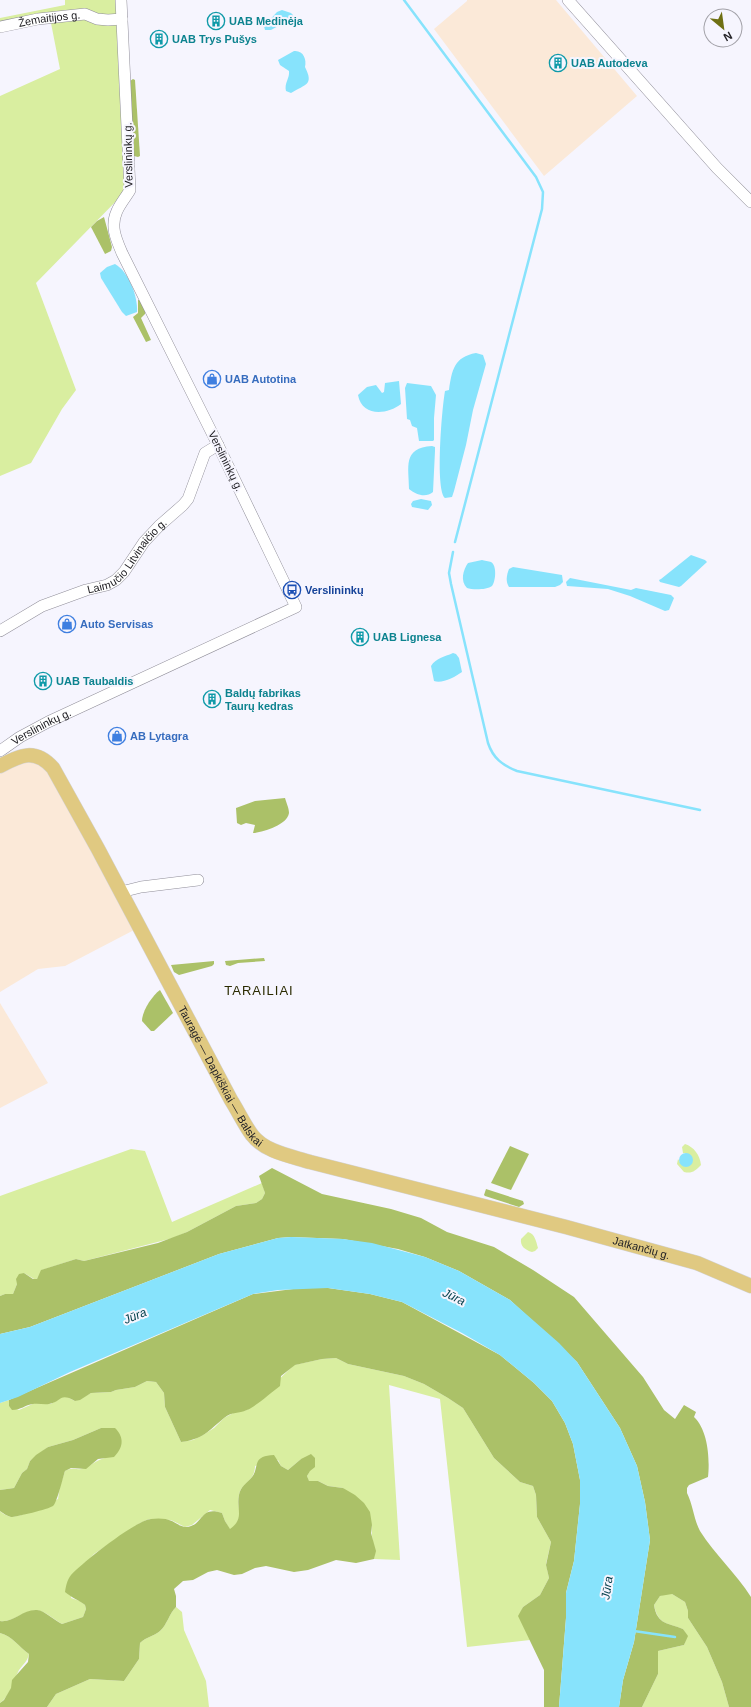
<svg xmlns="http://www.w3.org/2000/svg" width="751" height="1707" viewBox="0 0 751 1707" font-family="Arial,sans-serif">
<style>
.commercial{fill:#fbe9d8}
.green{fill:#d9eea0}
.forest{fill:#abc168}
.water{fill:#87e3fc}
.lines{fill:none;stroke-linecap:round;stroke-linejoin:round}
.stream{stroke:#87e3fc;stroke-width:2.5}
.minor-casing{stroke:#908e99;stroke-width:12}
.major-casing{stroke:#d3d3d4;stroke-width:15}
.minor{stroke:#fff;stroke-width:11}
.major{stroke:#e0c981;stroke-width:14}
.labels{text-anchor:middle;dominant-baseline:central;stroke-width:4;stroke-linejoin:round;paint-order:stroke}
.street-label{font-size:11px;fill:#232226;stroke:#f6f5fe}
.culture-label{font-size:11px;font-weight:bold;fill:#0d838f;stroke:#f6f5fe;text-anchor:start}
.shop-label{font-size:11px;font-weight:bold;fill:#366cbe;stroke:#f6f5fe;text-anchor:start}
.transit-label{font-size:11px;font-weight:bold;fill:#164399;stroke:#f6f5fe;text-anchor:start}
.water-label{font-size:12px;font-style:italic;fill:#07424e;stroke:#f6f5fe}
.quarter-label{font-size:13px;letter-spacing:1px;fill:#2b2b01;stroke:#f6f5fe}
</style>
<rect width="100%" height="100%" fill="#f6f5fe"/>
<!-- commercial -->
<g class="commercial">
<path d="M 467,0 L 556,0 L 637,96 L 544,176 L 434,29 L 467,1 Z"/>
<path d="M 33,761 L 48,771 L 136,929 L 65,966 L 38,969 L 0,992 L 0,772 L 17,763 Z"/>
<path d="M 0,1003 L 48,1083 L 0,1108 Z"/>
</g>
<!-- green -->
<g class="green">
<path d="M 65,0 L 117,0 L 126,184 L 124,193 L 36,283 L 76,390 L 62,409 L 31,463 L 0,476 L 0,96 L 60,69 L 50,18 L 0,27 L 0,18 L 65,5 Z"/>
<path d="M 685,1144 C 694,1147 700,1155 701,1165 C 695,1171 692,1174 684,1172 L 677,1164 L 678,1159 L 681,1164 L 686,1153 L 683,1153 L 682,1147 Z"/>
<path d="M 131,1149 L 145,1151 L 172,1222 L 262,1183 L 265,1193 L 262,1199 L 256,1203 L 236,1206 L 187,1232 L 173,1238 L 84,1261 L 76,1259 L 42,1270 L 37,1279 L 34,1279 L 24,1273 L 17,1284 L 13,1294 L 5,1294 L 0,1296 L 0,1196 Z"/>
<path d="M 528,1232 C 535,1234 536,1241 538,1248 L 535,1251 L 532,1252 C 525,1250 520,1246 521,1239 Z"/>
<path d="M 336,1358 L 348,1364 L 404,1376 L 424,1384 L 448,1398 L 463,1408 L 494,1458 L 520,1482 L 533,1486 L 536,1495 L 537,1517 L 551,1542 L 546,1564 L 549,1578 L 540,1595 L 523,1607 L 519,1616 L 530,1640 L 467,1647 L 440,1399 L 389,1385 L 400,1560 L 374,1559 C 376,1547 370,1537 372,1525 L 343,1488 L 328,1486 L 318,1481 L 309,1482 L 307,1476 L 310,1470 L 301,1459 L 288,1470 L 281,1466 L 278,1460 L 255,1466 C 255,1469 254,1473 253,1475 C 249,1483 240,1486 239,1495 C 236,1510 246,1518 230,1530 L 225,1521 L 222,1513 L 210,1510 L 192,1525 L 185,1527 L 171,1520 L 149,1519 L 140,1523 L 94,1554 L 87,1562 L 78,1569 L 71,1598 L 80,1601 L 85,1605 L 86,1609 L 83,1617 L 62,1624 C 56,1621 46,1612 40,1611 C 25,1608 14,1623 0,1621 L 0,1511 C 2,1513 5,1515 8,1516 C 18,1520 47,1504 58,1499 L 60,1486 L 65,1471 C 73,1467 74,1470 81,1469 C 90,1467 96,1460 105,1458 L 101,1428 L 73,1440 L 48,1447 L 30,1461 L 27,1469 L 22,1473 L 14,1488 L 0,1490 L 0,1403 L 9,1400 L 9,1406 L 19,1410 L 35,1403 L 51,1404 L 61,1397 L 67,1397 L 75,1401 L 91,1393 L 111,1392 L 116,1390 L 135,1387 L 147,1381 L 156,1382 L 164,1393 L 165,1407 L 181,1442 L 193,1440 L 203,1435 L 214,1428 L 224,1418 L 235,1412 L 247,1410 L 294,1365 L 322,1359 Z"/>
<path d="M 665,1594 L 672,1594 L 685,1602 L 688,1611 L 688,1618 L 707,1647 L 722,1682 L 729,1707 L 642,1707 L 658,1674 L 658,1651 L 684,1645 L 687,1636 L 683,1629 C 668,1623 658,1625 654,1605 L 660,1596 Z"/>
<path d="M 176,1607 L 182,1612 L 184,1630 L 206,1681 L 209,1707 L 47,1707 L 56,1694 L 90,1679 L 124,1681 L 139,1659 L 140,1643 C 146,1637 154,1636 160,1631 C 167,1625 169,1614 176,1607 Z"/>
<path d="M 0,1633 C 12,1636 19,1647 29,1654 C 27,1662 24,1663 19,1670 C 13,1681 11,1695 0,1703 Z"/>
</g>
<!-- forest -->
<g class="forest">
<path d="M 133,79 L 135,80 L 140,156 L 138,157 L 134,156 L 130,81 Z"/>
<path d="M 104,217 L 112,247 L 111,251 L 105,254 L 91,227 L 97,221 Z"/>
<path d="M 138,300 L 140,300 L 145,309 L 145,314 L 141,318 L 151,340 L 146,342 L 133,317 L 138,313 Z"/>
<path d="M 285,798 C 286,802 289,808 289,813 C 287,825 265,831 255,833 L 253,833 L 255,825 L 246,823 L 241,825 L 237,823 L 236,808 L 255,801 Z"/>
<path d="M 264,958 L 265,961 L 238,963 L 230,966 L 226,965 L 225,961 Z"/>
<path d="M 214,961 L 214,964 L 212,966 L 179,975 L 174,972 L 171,965 Z"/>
<path d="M 160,990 L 173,1013 L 154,1031 L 151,1031 L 142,1021 C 142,1011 152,996 160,990 Z"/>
<path d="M 510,1146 L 529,1154 L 511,1190 L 491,1183 Z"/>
<path d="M 272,1168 L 322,1194 L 391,1209 L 421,1218 L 447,1232 L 494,1247 L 533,1270 L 574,1297 L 643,1377 L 664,1410 L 675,1419 L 684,1405 L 696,1412 L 694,1417 C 708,1430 710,1459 708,1477 L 689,1485 L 687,1488 L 687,1493 C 693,1505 694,1520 700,1531 C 715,1555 736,1573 751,1597 L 751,1707 L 729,1707 L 722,1682 L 707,1647 L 688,1618 L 688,1611 L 685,1602 L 672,1594 L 660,1596 L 654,1605 C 657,1625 669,1623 683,1629 L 688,1636 L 684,1645 L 658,1651 L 658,1674 L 642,1707 L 619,1707 L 623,1680 L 634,1642 L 650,1540 L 645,1502 L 637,1466 L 620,1428 L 577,1362 L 510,1300 L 459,1271 L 425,1257 L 398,1249 L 343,1239 L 291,1237 L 278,1238 L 219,1254 L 30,1327 L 0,1334 L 0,1296 L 5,1294 L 13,1294 L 17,1284 L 16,1279 L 19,1274 L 24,1273 L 33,1279 L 37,1279 L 41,1270 L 76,1259 L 84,1261 L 158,1243 L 187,1232 L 236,1206 L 256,1203 L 262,1199 L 265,1193 L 259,1176 Z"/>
<path d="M 486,1189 L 523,1201 L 524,1204 L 519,1207 L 485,1196 L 484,1195 Z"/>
<path d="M 301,1288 L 328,1288 L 370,1294 L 402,1302 L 500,1355 L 534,1383 L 552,1401 L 565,1423 L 573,1444 L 580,1480 L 580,1504 L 574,1561 L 566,1593 L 566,1618 L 559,1707 L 544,1707 L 544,1670 L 518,1616 L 523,1607 L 540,1595 L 549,1578 L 546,1565 L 551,1542 L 537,1517 L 536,1495 L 533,1486 L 520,1482 L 494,1458 L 463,1408 L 448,1398 L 424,1384 L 404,1376 L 348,1364 L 336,1358 L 322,1359 L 295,1365 L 281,1376 L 280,1386 C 272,1392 255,1407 247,1410 C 238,1414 233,1411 224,1418 C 208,1431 204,1439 181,1442 L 165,1407 L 164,1393 L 156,1382 L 147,1381 L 135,1387 L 116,1390 L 111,1392 L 91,1393 L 80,1400 L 75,1401 C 59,1392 62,1402 49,1404 C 44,1405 38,1403 33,1404 C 25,1405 21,1410 12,1410 L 9,1406 L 9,1400 L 253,1294 Z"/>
<path d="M 101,1428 L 115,1428 C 125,1438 123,1448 114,1457 L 98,1459 L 86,1469 L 71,1468 L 65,1471 C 63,1477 57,1503 53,1506 C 49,1509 16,1517 11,1517 C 7,1516 4,1514 0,1511 L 0,1490 L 14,1488 L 22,1473 L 27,1469 L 30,1461 L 36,1455 L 48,1447 L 73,1440 Z"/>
<path d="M 311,1454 L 315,1458 L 315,1467 L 310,1471 L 307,1476 L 309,1481 L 318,1481 L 328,1486 L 343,1488 L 355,1495 L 364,1503 L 370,1512 L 372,1525 L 371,1533 L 376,1551 L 374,1559 L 356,1563 L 336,1560 L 308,1570 L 294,1572 L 266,1566 L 255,1568 L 242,1574 L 234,1575 L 217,1570 L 208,1572 L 193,1580 L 183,1581 L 174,1589 L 176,1596 L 176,1607 C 169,1614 167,1625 160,1631 C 154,1636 146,1637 140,1643 L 139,1659 L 124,1681 L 90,1679 L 56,1694 L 47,1707 L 0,1707 L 0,1703 L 4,1700 L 11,1688 L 12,1680 L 28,1662 L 29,1654 C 19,1647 12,1636 0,1633 L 0,1621 C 13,1623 23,1609 37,1610 C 44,1610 55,1621 62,1624 L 83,1617 L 86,1609 L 85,1605 C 79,1600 72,1598 65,1592 C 66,1586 67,1580 71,1575 C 82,1563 136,1520 151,1519 C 157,1518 166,1518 172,1521 C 176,1523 181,1527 186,1527 C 204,1526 199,1505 222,1513 L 225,1521 L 230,1529 C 245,1518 236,1509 239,1495 C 240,1487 247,1483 252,1477 C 260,1467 251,1456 274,1455 L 281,1466 L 288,1470 L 301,1459 Z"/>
</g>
<!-- water -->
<g class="water">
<path d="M 282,10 L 291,13 L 293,15 L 293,18 L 271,30 L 265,30 L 264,26 L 277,12 Z"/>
<path d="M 294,51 C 303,50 307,59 305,67 C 314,85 306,84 291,93 L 286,91 C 284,83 290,78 289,71 L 280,65 L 278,60 Z"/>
<path d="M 115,264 C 129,272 138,297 137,312 L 126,316 L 122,312 L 101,278 L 100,273 L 107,267 Z"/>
<path d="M 476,353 L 483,355 L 486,364 L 473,410 L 466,445 L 454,491 L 452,497 L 445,498 C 435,489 442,407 445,391 L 449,390 C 452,370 454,357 476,353 Z"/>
<path d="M 399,381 L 401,404 C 387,415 362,417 358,395 L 367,387 L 376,385 L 382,393 L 384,392 L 385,383 Z"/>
<path d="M 407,383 L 431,386 L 436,395 L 434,418 L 434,440 L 433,441 L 419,441 L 417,428 L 412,426 L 410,420 L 407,419 L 405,388 Z"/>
<path d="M 432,446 L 435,447 L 435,451 L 433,492 C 426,498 416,495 409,489 C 409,467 402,448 432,446 Z"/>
<path d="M 421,499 L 431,501 L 432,505 L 428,510 L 412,507 L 411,504 L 413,501 Z"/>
<path d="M 691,555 L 705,560 L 707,562 L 681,586 L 679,587 L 660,582 L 659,580 L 661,579 Z"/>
<path d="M 482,560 C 484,561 489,561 491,562 C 497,565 496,581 492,586 C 487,590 472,590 467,588 C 460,581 463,570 468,563 Z"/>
<path d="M 513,567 L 562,575 L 563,582 L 560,585 L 555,587 L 509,587 C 505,581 507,574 509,569 Z"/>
<path d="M 570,578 L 631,590 L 636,588 L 671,595 L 674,598 L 669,610 L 665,611 L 630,596 L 608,589 L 567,586 L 566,582 Z"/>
<path d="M 453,653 L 456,654 L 459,658 L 462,672 C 455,677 442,684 434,681 L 431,666 C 436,658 444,657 453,653 Z"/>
<circle cx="686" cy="1160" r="7"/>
<path d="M 291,1237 L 343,1239 L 372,1243 L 425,1257 L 459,1271 L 510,1300 L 559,1343 L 577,1362 L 620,1428 L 637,1466 L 645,1502 L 650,1540 L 634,1642 L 623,1680 L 619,1707 L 559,1707 L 566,1618 L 566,1593 L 574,1561 L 580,1504 L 580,1480 L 573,1444 L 565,1423 L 552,1401 L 534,1383 L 500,1355 L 462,1333 L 402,1302 L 370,1294 L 328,1288 L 278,1290 L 253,1294 L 70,1372 L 18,1397 L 0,1403 L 0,1334 L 30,1327 L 219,1254 L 278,1238 Z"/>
</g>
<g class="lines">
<!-- stream -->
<g class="stream">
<path d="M 404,0 L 536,177 L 543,192 L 542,209 L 455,542"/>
<path d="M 453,552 L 449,573 L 451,584 L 488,743 C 493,758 502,765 517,771 L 700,810"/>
<path d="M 634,1631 L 675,1637"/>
</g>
<defs>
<g id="minor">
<path d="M 568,0 L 717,168 L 751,202"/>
<path id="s1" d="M 0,27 L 38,19 L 85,14 L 97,19 L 108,20 L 122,19"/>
<path id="s2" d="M 0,631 L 42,606 L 86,590 L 107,585 L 116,580 L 124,572 L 144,542 L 159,526 L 183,505 L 188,499 L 205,453 L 218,445"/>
<path id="s3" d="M 0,751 L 20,737 L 48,722 L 296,607 L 218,445 L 122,253 C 116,239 110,226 117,211 C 120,204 126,197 130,190 L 121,0"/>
<path d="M 121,892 L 141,887 L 198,880"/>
</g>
<g id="major">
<path id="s4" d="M 0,766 C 21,755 35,748 53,768 L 98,849 L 231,1100 C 238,1111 244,1124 252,1135 C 265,1152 291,1156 310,1162 L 566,1227 L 697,1263 L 751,1286"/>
</g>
</defs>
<!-- minor casing -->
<use href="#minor" class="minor-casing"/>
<!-- major casing -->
<use href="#major" class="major-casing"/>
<!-- minor -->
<use href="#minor" class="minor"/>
<!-- major -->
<use href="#major" class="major"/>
</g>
<!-- icons -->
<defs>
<symbol id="building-ring" viewBox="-11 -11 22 22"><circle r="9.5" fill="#f6f5fe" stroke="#0f9aa8" stroke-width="1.5"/><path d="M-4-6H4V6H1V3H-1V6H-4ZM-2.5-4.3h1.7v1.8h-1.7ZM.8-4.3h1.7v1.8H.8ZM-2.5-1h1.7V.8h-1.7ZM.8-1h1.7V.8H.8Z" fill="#0f9aa8"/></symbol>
<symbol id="shop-ring" viewBox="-11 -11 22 22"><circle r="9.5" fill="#f6f5fe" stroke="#3f7fe0" stroke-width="1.5"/><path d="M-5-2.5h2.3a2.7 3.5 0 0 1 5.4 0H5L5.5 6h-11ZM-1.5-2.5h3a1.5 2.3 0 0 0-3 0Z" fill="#3f7fe0"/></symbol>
<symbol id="bus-ring" viewBox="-11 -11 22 22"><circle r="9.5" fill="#f6f5fe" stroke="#1a4fb4" stroke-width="1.5"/><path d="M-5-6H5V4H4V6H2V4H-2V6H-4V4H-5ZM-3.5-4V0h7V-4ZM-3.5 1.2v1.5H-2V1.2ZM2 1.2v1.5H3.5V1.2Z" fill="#1a4fb4"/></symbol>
</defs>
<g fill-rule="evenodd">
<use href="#building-ring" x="206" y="11" width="20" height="20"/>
<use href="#building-ring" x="149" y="29" width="20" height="20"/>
<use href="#building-ring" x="548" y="53" width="20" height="20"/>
<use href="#shop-ring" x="202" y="369" width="20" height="20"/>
<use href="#bus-ring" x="282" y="580" width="20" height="20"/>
<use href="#shop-ring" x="57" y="614" width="20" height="20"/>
<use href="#building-ring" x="350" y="627" width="20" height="20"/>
<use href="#building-ring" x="33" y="671" width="20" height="20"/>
<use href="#building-ring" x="202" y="689" width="20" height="20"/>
<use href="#shop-ring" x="107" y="726" width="20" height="20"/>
</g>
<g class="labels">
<!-- street labels -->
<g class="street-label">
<text stroke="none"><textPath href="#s1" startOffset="50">Žemaitijos g.</textPath></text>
<text transform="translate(128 155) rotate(-91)">Verslininkų g.</text>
<text transform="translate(226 461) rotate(64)">Verslininkų g.</text>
<text stroke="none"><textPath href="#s2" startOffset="151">Laimučio Litvinaičio g.</textPath></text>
<text stroke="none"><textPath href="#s3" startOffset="48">Verslininkų g.</textPath></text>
<text stroke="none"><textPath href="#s4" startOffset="410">Tauragė — Dapkiškiai — Balskai</textPath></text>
<text stroke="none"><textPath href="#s4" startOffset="884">Jatkančių g.</textPath></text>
</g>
<!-- culture labels -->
<g class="culture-label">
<text x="229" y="21">UAB Medinėja</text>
<text x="172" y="39">UAB Trys Pušys</text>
<text x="571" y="63">UAB Autodeva</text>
<text x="373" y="637">UAB Lignesa</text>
<text x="56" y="681">UAB Taubaldis</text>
<text x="225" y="693">Baldų fabrikas<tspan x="225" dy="13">Taurų kedras</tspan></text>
</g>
<!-- shop labels -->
<g class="shop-label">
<text x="225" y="379">UAB Autotina</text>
<text x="80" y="624">Auto Servisas</text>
<text x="130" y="736">AB Lytagra</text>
</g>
<!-- transit labels -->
<g class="transit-label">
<text x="305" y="590">Verslininkų</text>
</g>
<!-- water labels -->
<g class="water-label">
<text transform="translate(454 1297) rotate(26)">Jūra</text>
<text transform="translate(135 1316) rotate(-22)">Jūra</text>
<text transform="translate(607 1588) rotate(-82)">Jūra</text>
</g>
<!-- quarter labels -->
<g class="quarter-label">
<text x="259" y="990">TARAILIAI</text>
</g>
</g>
<!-- north arrow -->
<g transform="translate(723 28) rotate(151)"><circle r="19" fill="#f6f5fe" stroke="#a2a1a8"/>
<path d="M0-3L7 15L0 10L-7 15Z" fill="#6f7014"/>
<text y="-6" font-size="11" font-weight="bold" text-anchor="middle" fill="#232226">N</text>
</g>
</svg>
